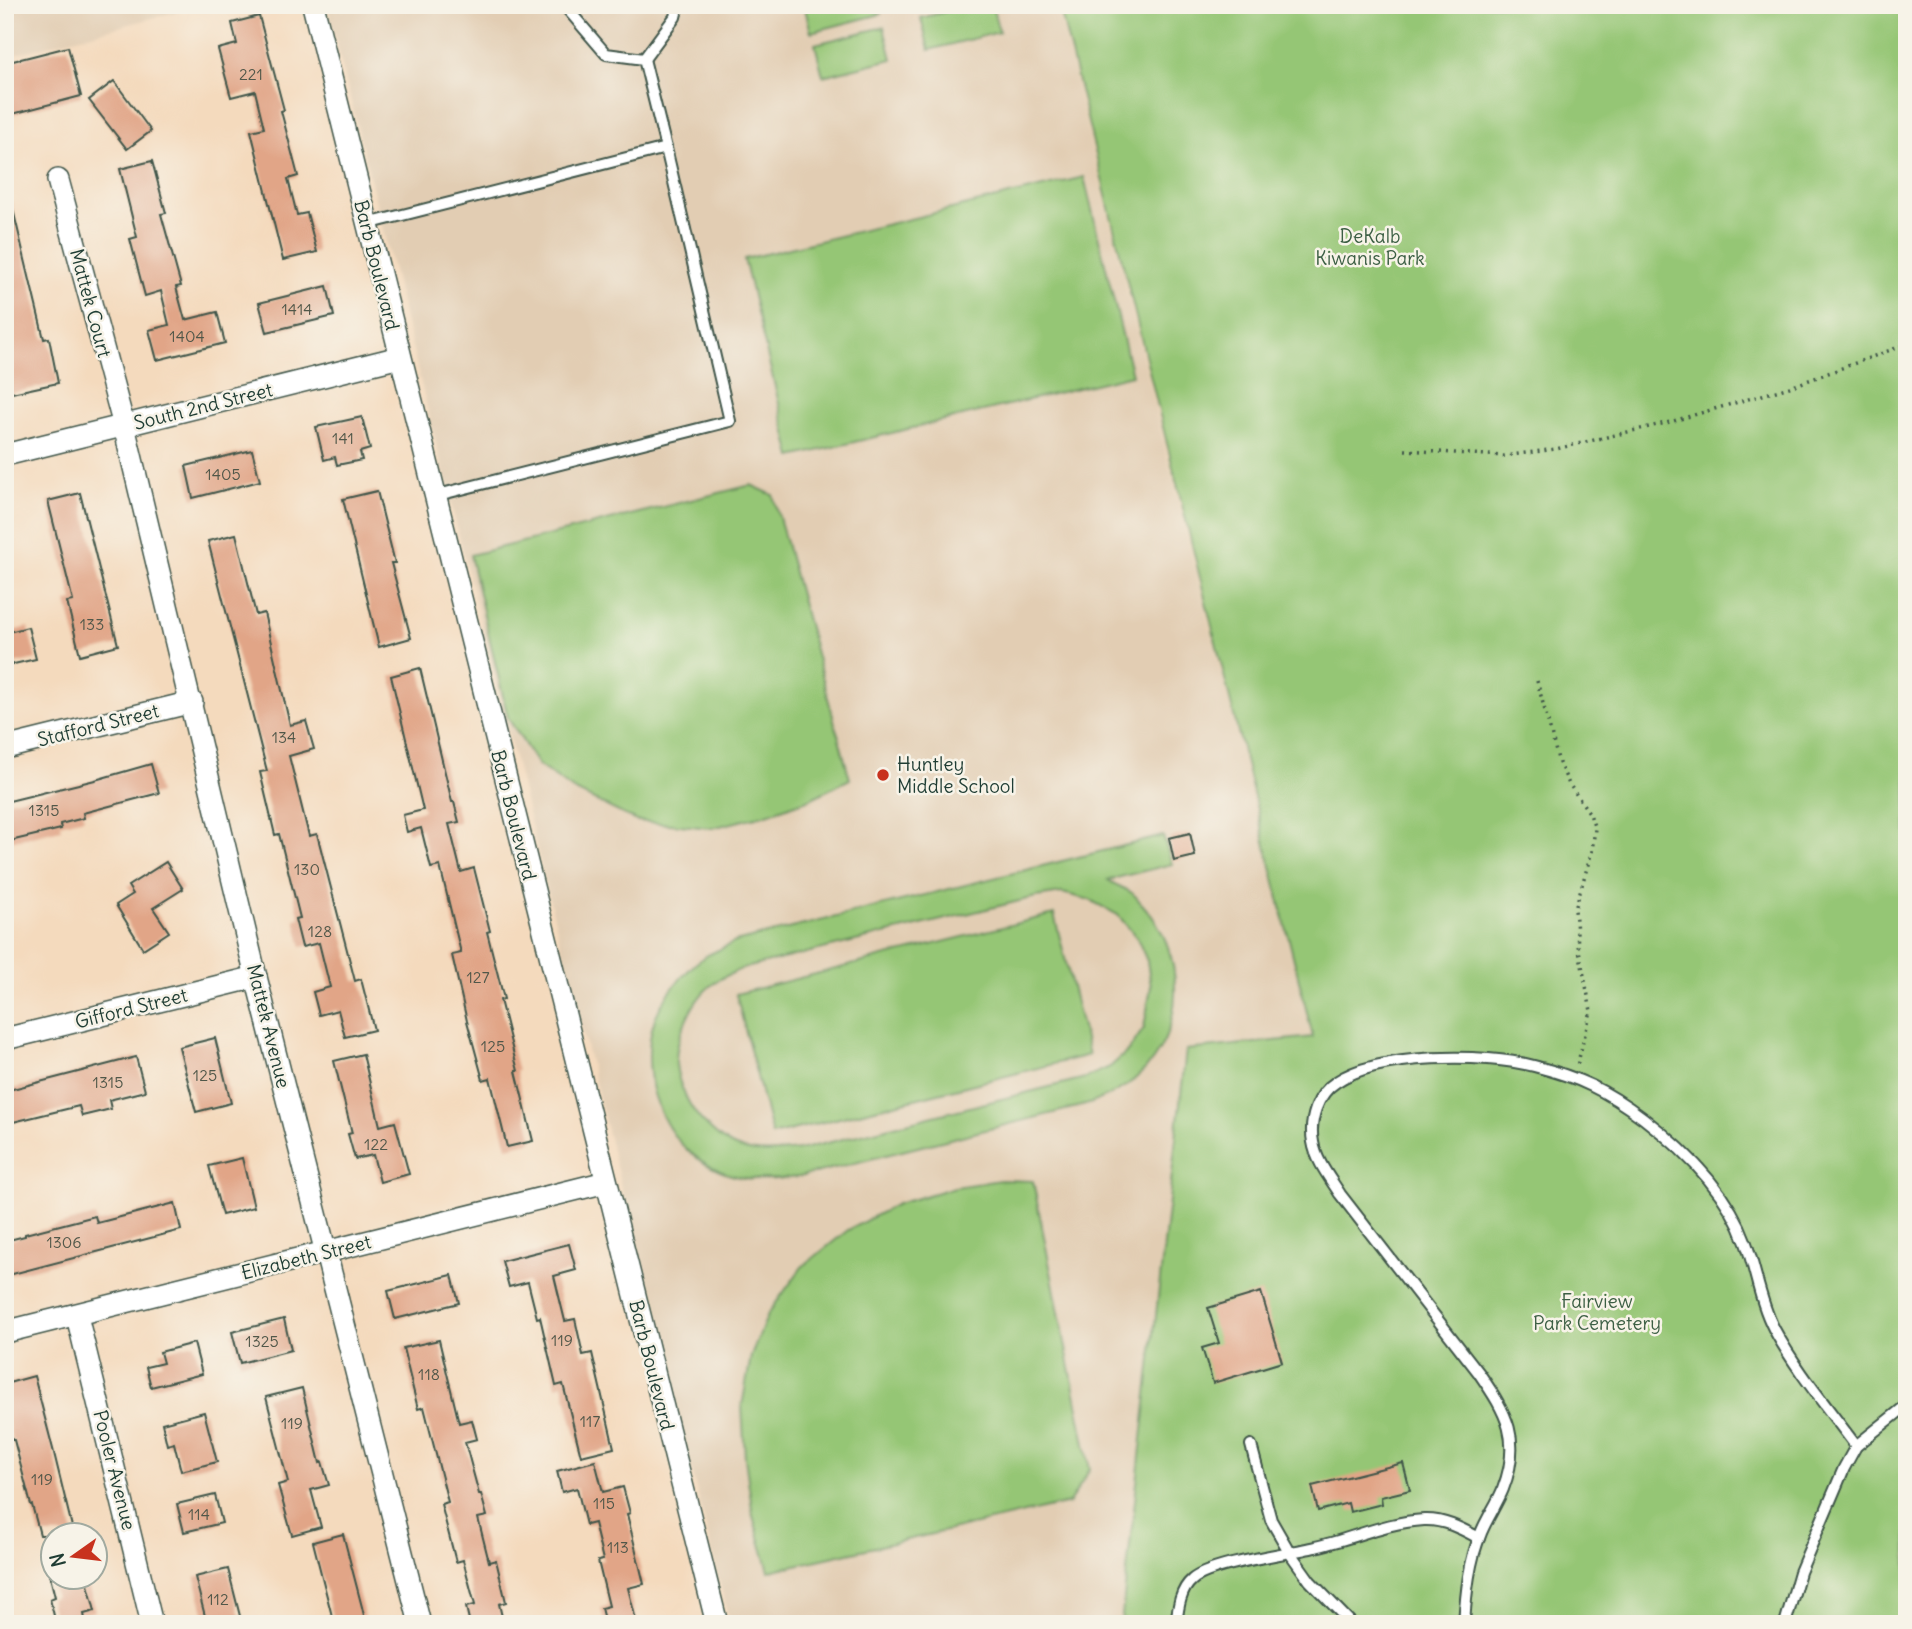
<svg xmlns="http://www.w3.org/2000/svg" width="1912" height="1629" viewBox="0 0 1912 1629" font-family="Delius,sans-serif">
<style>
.built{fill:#e2cdb3}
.green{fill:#95c675;stroke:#5a8254;stroke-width:2;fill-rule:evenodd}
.building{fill:#e1a587}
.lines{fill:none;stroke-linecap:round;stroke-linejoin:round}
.service-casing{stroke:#3f5549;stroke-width:14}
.minor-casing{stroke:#3f5549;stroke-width:24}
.path{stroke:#3f5549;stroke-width:3.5;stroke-dasharray:2 5;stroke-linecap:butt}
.service{stroke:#fff;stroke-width:10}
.minor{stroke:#fff;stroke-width:21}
.poi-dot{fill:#c8321e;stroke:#f7f3e8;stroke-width:2.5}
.labels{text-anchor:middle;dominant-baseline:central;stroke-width:5;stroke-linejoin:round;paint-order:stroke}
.number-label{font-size:16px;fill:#505749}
.park-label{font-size:19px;fill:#3c5f44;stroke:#f7f3e8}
.street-label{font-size:19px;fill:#1f3d34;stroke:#f7f3e8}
.poi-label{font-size:19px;fill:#1f3d34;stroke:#f7f3e8;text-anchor:start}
</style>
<rect width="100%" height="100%" fill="#f7f3e8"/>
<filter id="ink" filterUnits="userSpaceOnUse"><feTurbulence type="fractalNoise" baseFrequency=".0143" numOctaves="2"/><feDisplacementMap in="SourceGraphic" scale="14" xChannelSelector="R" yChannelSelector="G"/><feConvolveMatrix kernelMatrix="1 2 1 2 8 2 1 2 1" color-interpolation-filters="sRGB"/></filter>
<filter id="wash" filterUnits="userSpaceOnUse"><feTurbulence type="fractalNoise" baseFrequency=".00686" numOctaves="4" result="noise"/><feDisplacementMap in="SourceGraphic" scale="28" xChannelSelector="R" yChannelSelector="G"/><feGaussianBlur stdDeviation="1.57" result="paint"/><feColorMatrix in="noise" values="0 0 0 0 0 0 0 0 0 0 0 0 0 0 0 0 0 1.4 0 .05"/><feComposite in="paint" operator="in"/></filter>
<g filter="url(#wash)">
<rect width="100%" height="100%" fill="#f4dabd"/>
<!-- built -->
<g class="built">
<path d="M 5,5 L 201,5 L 5,57 Z"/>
<path d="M 327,5 L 1057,5 L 1181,512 L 1313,1038 L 1186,1051 L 1121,1624 L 730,1624 Z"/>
</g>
<!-- green -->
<g class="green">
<path d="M 804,5 L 878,5 L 881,14 L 811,32 Z"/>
<path d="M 971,5 L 992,5 L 999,32 L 929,50 L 921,18 Z"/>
<path d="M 1059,5 L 1907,5 L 1907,1624 L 1121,1624 L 1186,1050 L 1313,1037 Z"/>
<path d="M 884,27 L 892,59 L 823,76 L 815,44 Z"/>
<path d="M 1084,177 L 1132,375 L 792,457 L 744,259 Z"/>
<path d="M 751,485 L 773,495 L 850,779 L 810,799 L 764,815 L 712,828 L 637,821 L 573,790 L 538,765 L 508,718 L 470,555 Z"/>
<path d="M 1163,836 L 1172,864 L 1108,880 C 1115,885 1125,888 1132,893 C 1136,896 1139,901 1143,905 C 1187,952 1187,1035 1136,1078 C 1122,1090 1106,1097 1089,1104 L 799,1177 C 774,1180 744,1182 720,1171 C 701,1163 682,1148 671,1131 C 646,1094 640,1036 665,999 C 676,983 690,966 706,956 C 715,951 726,947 735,942 ZM 1062,893 L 1090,900 L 1118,915 L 1137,938 L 1147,961 L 1151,986 L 1144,1028 L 1128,1051 L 1110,1067 L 1085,1078 L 799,1150 C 780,1152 760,1155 741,1149 C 726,1145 713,1132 702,1121 C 689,1107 678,1084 676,1064 C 675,1039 692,999 713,984 C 721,977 732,974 741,969 L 1036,897 Z"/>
<path d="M 1054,914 L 1089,1055 L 772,1135 L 736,994 Z"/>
<path d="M 1000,1180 L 1033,1181 L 1090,1469 L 1069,1503 L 769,1571 L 753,1516 L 745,1458 L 742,1406 L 751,1356 L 768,1314 L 802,1267 L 848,1230 L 897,1204 L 955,1187 Z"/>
</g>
<g id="blocks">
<!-- building -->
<g class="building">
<path d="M 259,16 L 284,110 L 281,111 L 298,176 L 288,179 L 297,215 L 307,213 L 317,252 L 283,260 L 251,131 L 264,128 L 255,91 L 231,97 L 218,49 L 237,44 L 232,23 Z"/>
<path d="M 68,47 L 81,96 L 5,116 L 5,63 Z"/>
<path d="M 114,81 L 151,131 L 127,149 L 89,100 Z"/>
<path d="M 152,161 L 166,213 L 161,214 L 181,286 L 176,287 L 185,320 L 217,312 L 225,343 L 157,360 L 149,330 L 169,325 L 161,291 L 145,296 L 130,239 L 137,237 L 120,169 Z"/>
<path d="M 11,201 L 44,339 L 49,338 L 58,383 L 7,394 L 5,384 L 5,202 Z"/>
<path d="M 327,286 L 334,316 L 267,332 L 259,303 Z"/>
<path d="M 362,417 L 370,449 L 360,452 L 362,460 L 337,465 L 335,457 L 324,460 L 316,427 Z"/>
<path d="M 252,450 L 260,481 L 193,498 L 186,466 Z"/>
<path d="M 377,491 L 395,563 L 391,563 L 411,638 L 379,647 L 343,499 Z"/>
<path d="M 80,493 L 118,645 L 80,655 L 67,602 L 73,601 L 48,501 Z"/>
<path d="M 236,534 L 256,615 L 264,613 L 290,725 L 306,721 L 314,749 L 289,756 L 309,836 L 317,834 L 355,981 L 361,979 L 374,1030 L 345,1037 L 338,1010 L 319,1015 L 313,992 L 330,987 L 319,943 L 302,947 L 295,919 L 300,918 L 279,834 L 275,835 L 260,772 L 267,771 L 208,541 Z"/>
<path d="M 28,627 L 36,659 L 5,666 L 5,633 Z"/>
<path d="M 420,668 L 452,802 L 454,802 L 459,822 L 449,824 L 461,872 L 474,868 L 490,931 L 487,932 L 504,999 L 500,1000 L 518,1071 L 516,1071 L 533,1141 L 507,1147 L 490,1078 L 483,1080 L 467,1021 L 452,955 L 461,953 L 440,866 L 431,868 L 421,828 L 407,832 L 403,815 L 423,810 L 391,676 Z"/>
<path d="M 151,764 L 159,793 L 83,813 L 84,818 L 60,824 L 61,829 L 10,841 L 5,822 L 5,802 L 95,780 Z"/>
<path d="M 1190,833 L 1195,856 L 1174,861 L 1169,838 Z"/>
<path d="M 166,862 L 183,889 L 153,908 L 169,932 L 143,949 L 116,905 L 133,894 L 128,886 Z"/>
<path d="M 215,1038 L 231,1103 L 196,1112 L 179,1047 Z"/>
<path d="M 363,1054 L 380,1126 L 395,1122 L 409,1174 L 380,1182 L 373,1155 L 355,1159 L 348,1134 L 352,1133 L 334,1061 Z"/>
<path d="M 136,1057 L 145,1091 L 109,1100 L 111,1109 L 82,1116 L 79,1106 L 9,1123 L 5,1107 L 5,1091 Z"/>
<path d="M 242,1158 L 254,1207 L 222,1215 L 209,1166 Z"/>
<path d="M 175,1203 L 181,1230 L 5,1276 L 5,1241 L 25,1236 L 25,1234 L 95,1216 L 97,1223 Z"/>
<path d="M 569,1244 L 576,1270 L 554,1276 L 565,1321 L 575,1319 L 583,1355 L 592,1353 L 614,1448 L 581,1456 L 563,1384 L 556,1386 L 540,1317 L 537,1318 L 528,1282 L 509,1287 L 502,1261 Z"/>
<path d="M 452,1275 L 459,1303 L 395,1319 L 388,1291 Z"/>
<path d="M 1261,1292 L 1282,1362 L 1213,1383 L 1202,1348 L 1219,1343 L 1208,1308 Z"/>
<path d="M 284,1319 L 291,1350 L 240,1363 L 232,1332 Z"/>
<path d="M 439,1340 L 459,1423 L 472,1420 L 477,1439 L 465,1442 L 479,1494 L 481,1494 L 487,1516 L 478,1518 L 489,1562 L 496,1560 L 506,1602 L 499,1604 L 503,1621 L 492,1624 L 470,1624 L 466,1607 L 475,1605 L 463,1560 L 456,1562 L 441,1504 L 448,1502 L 424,1407 L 418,1409 L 403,1348 Z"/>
<path d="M 194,1343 L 202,1374 L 151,1387 L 146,1367 L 163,1363 L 160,1352 Z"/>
<path d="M 34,1376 L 54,1453 L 74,1535 L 40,1535 L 32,1505 L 31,1505 L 14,1440 L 12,1440 L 5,1412 L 5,1384 Z"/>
<path d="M 302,1388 L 320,1463 L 322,1462 L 329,1485 L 311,1490 L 321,1527 L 292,1535 L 278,1485 L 288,1482 L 266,1397 Z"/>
<path d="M 204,1412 L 217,1462 L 181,1471 L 174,1443 L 167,1445 L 162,1423 Z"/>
<path d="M 595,1461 L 603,1492 L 623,1487 L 630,1513 L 627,1514 L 644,1584 L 628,1588 L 637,1624 L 605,1624 L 601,1608 L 609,1606 L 598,1561 L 603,1560 L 594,1523 L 586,1525 L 577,1488 L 562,1492 L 557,1471 Z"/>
<path d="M 1403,1463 L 1410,1490 L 1381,1497 L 1382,1504 L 1350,1512 L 1348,1503 L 1318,1511 L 1312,1486 Z"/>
<path d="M 215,1495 L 222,1523 L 184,1532 L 177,1504 Z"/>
<path d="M 343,1534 L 362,1607 L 366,1624 L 334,1624 L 313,1542 Z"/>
<path d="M 228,1569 L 241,1620 L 227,1624 L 207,1624 L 195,1577 Z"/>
<path d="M 50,1577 L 86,1577 L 95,1611 L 84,1614 L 86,1624 L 56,1624 L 50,1599 L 55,1597 Z"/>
</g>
</g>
</g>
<g filter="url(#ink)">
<use href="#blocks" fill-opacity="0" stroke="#3f5549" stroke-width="2"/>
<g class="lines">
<defs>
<g id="service">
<path d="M 644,59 L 675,17 L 678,5"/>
<path d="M 367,224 L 666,148 L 644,59 L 606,54 L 564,5"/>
<path d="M 434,496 L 730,421 L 666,148"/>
<path d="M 1251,1445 L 1271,1520 L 1290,1553 L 1310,1581 L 1352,1624"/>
<path d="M 1176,1624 C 1178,1609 1180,1590 1192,1580 C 1211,1563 1288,1554 1315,1547 C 1352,1539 1386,1522 1424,1520 C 1444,1519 1462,1529 1479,1538"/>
<path d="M 1464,1624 C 1466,1593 1469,1561 1481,1533 C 1487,1518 1497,1504 1503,1489 C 1522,1439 1507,1414 1479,1373 L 1340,1194 C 1330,1178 1316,1161 1313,1142 C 1309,1121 1317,1094 1336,1082 C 1379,1053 1485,1053 1534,1066 C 1578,1077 1606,1090 1643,1118 C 1685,1150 1728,1192 1746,1243 C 1756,1271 1760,1302 1774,1329 C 1796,1370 1828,1408 1856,1446"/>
<path d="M 1785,1624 L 1800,1572 L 1844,1468 L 1856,1446 L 1907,1405"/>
</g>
<g id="minor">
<path d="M 313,5 L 717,1624"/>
<path d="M 58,180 L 124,426 L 256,977 L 420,1624"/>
<path d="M 5,455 L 400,357"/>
<path d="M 5,748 L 192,702"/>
<path d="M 5,1039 L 256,977"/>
<path d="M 77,1316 L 152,1624"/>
<path d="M 5,1332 L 606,1182"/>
</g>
</defs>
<!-- service casing -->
<use href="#service" class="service-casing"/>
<!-- minor casing -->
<use href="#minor" class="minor-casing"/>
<!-- path -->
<g class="path">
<path d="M 1405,450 L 1504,456 L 1556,449 L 1670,422 L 1793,386 L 1907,344"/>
<path d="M 1537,681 L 1559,763 L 1569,784 L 1590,814 L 1595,829 L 1592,851 L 1575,909 L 1578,945 L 1591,1011 L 1577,1066"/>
</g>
<!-- service -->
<use href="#service" class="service"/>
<!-- minor -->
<use href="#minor" class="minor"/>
</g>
</g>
<!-- markers -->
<circle class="poi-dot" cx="883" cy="775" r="7"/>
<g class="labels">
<!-- number labels -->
<g class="number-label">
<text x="251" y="74">221</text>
<text x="297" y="309">1414</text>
<text x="187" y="336">1404</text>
<text x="343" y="438">141</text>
<text x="223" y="474">1405</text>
<text x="92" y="624">133</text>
<text x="284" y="737">134</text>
<text x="44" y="810">1315</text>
<text x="307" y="869">130</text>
<text x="320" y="931">128</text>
<text x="478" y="977">127</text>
<text x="493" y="1046">125</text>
<text x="205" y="1075">125</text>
<text x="108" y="1082">1315</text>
<text x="376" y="1144">122</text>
<text x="64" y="1242">1306</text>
<text x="562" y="1340">119</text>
<text x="262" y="1341">1325</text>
<text x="429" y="1374">118</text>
<text x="590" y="1421">117</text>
<text x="292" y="1423">119</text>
<text x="42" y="1479">119</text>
<text x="604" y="1503">115</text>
<text x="199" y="1514">114</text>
<text x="618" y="1547">113</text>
<text x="218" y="1599">112</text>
</g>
<!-- park labels -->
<g class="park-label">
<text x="1370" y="236">DeKalb<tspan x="1370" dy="22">Kiwanis Park</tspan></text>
<text x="1597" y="1301">Fairview<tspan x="1597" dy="22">Park Cemetery</tspan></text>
</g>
<!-- street labels -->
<g class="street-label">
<text transform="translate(377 265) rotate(76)">Barb Boulevard</text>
<text transform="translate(91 303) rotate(75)">Mattek Court</text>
<text transform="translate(203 406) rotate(-14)">South 2nd Street</text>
<text transform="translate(98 725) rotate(-14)">Stafford Street</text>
<text transform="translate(514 815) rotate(76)">Barb Boulevard</text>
<text transform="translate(131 1008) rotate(-14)">Gifford Street</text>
<text transform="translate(269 1026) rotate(76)">Mattek Avenue</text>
<text transform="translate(306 1257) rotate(-14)">Elizabeth Street</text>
<text transform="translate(652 1365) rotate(76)">Barb Boulevard</text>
<text transform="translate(115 1470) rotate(76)">Pooler Avenue</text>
</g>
<!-- poi labels -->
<g class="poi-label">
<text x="897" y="764">Huntley<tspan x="897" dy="22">Middle School</tspan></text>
</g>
</g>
<!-- margin -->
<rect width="1912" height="1629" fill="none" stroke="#f7f3e8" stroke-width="28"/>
<!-- north arrow -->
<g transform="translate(74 1556) rotate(256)"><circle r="33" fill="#f7f3e8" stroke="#a1aaa0" stroke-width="2"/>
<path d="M0-5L12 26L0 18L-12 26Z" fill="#c8321e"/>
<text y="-10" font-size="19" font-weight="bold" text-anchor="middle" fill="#1f3d34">N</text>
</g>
</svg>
